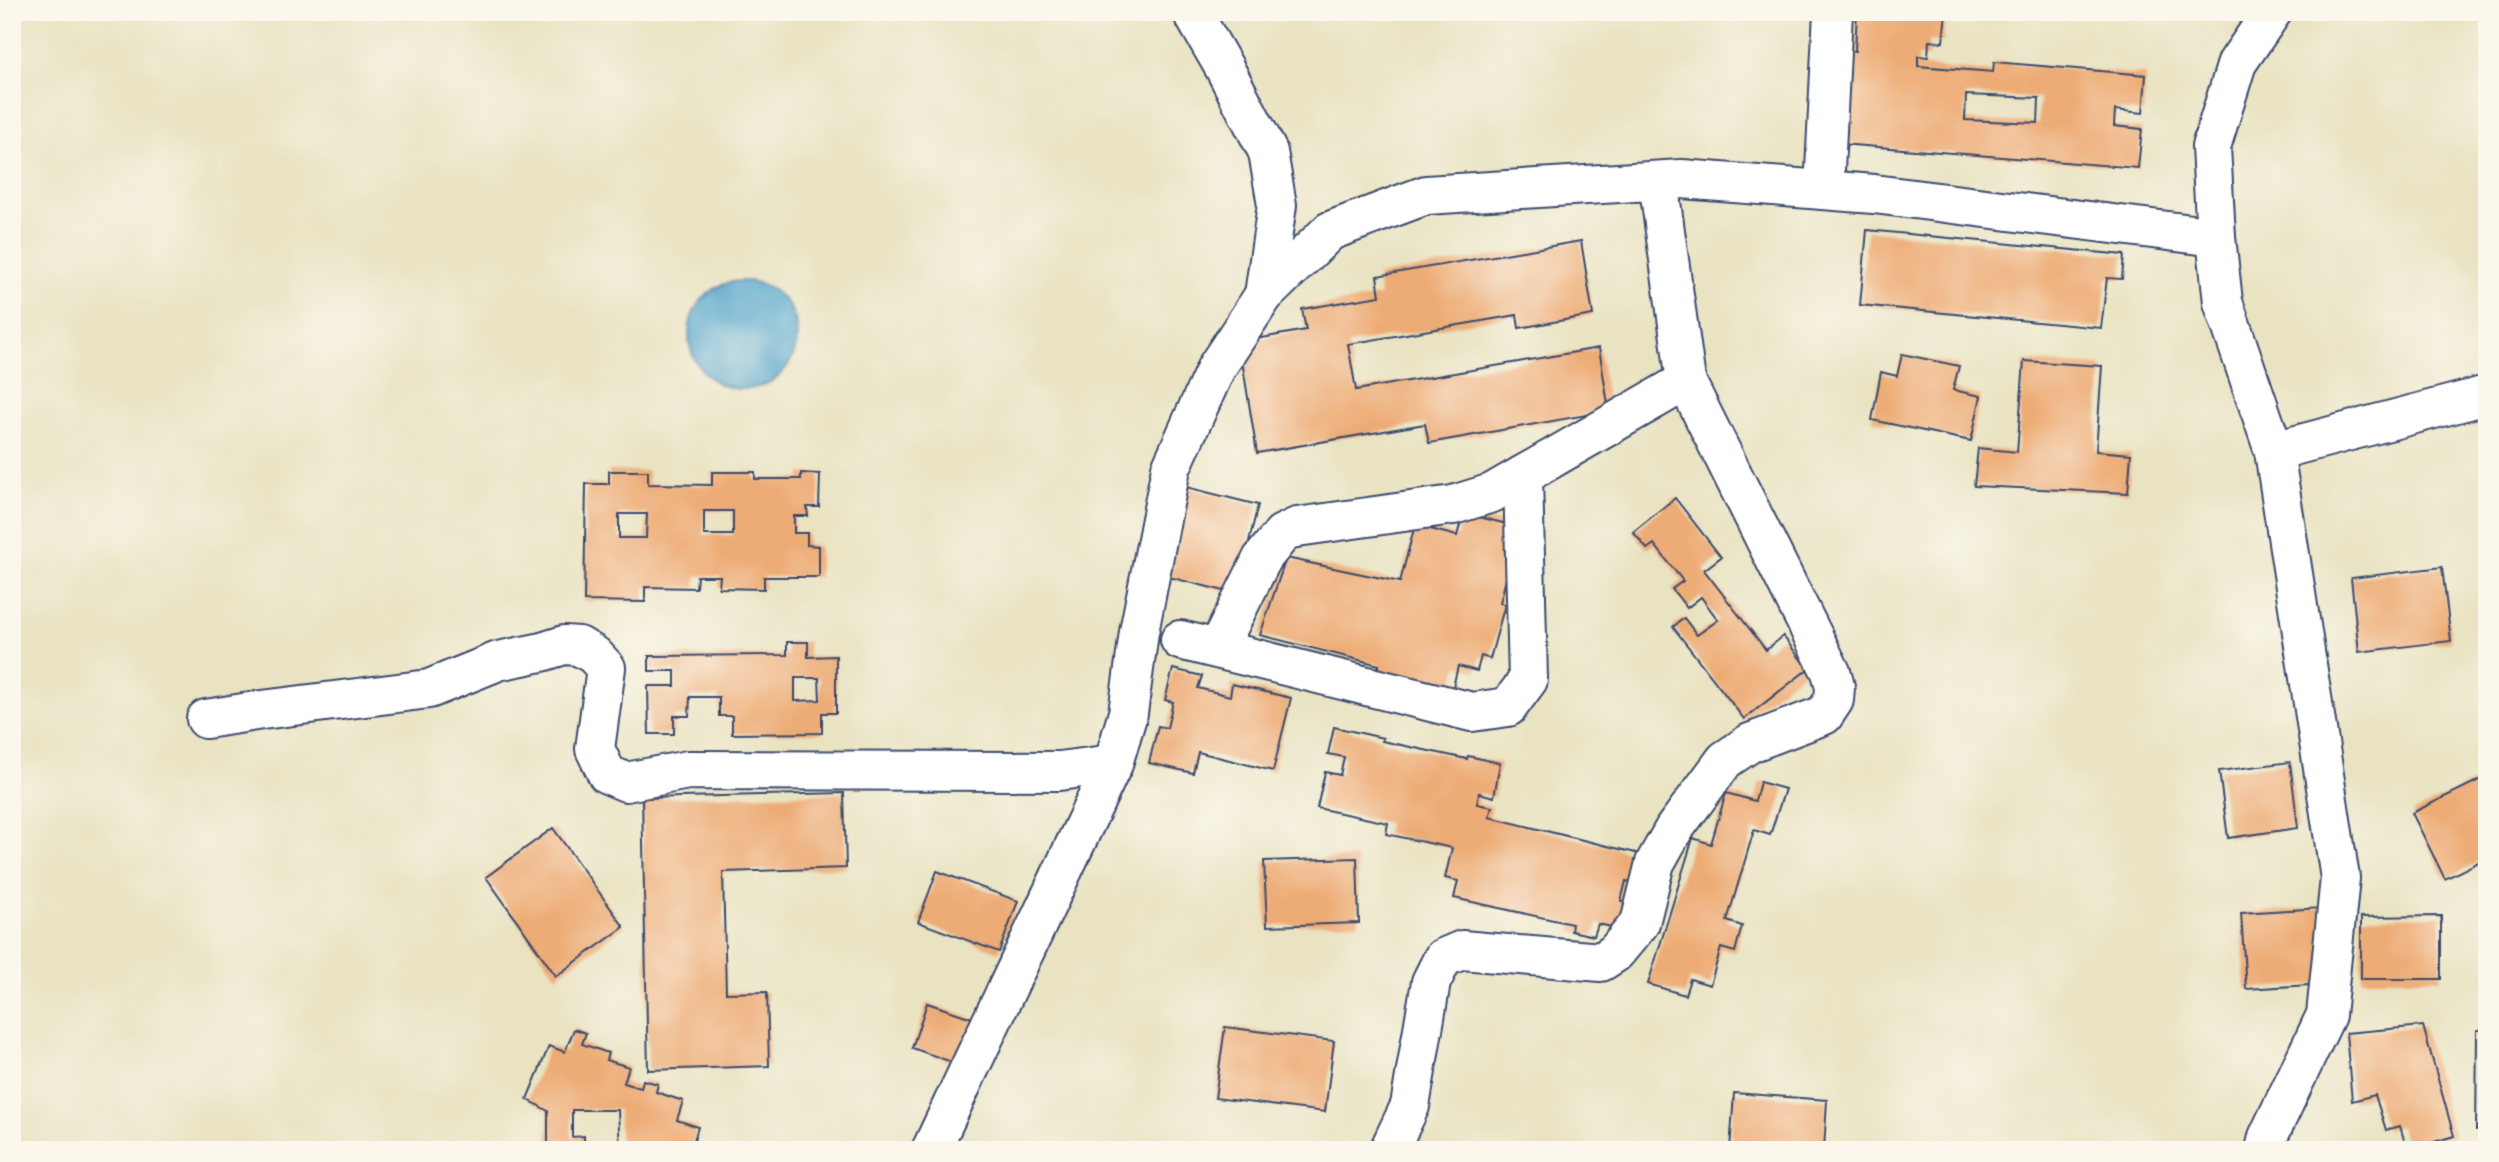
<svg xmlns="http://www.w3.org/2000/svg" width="2499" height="1162" viewBox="0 0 2499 1162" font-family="Kalam,sans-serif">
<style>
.water{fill:#51a4cc;stroke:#366a95;stroke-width:2}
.building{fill:#edab74;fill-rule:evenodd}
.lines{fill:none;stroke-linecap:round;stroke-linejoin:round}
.minor-casing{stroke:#3a4a6d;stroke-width:42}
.minor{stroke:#fff;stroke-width:38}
</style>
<rect width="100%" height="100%" fill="#fbf7ec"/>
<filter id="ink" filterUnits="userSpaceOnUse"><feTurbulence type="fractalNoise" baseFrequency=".0143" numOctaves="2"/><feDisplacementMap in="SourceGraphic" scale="14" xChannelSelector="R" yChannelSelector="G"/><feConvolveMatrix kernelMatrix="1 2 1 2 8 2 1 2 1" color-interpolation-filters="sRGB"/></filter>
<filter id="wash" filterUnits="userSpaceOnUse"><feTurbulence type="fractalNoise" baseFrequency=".00686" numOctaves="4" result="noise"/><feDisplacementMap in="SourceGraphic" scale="28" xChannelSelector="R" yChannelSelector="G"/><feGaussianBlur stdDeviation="1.57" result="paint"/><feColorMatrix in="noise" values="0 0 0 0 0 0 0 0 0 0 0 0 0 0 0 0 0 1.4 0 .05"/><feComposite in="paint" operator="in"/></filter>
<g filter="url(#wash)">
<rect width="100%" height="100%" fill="#e9e3c2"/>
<!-- water -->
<circle class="water" cx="743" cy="335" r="54"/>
<g id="blocks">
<!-- building -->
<g class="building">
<path d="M 1857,12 L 1946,12 L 1943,42 L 1929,41 L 1928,57 L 1918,56 L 1918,66 L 1993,72 L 1994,62 L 2146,75 L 2143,113 L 2115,110 L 2114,126 L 2142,129 L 2138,168 L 1841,144 L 1849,51 L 1855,51 ZM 1966,95 L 2039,98 L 2038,123 L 1965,120 Z"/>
<path d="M 1867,230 L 2124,255 L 2122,279 L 2107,278 L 2101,328 L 1860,305 Z"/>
<path d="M 1581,241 L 1593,315 L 1519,328 L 1517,315 L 1348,344 L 1356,390 L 1599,348 L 1609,411 L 1429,443 L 1425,424 L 1257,453 L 1239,342 L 1306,330 L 1302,309 L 1380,296 L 1377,276 Z"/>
<path d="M 1902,354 L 1959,366 L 1953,390 L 1981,396 L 1971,441 L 1872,420 L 1881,372 L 1897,376 Z"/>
<path d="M 2024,361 L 2102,366 L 2096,451 L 2131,454 L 2128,493 L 1974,486 L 1978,448 L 2017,452 Z"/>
<path d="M 609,471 L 648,471 L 648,484 L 712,485 L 712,472 L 755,472 L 755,479 L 801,479 L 801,473 L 820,474 L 819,507 L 807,507 L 808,516 L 794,516 L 794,533 L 807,533 L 807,545 L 819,546 L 819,577 L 764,577 L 764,589 L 719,588 L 720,576 L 697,576 L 696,588 L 645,587 L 645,602 L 584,601 L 586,484 L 609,484 ZM 704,511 L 733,511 L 733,535 L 704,535 ZM 619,514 L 647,514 L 646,538 L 619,538 Z"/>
<path d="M 1182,486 L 1258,505 L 1236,594 L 1161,575 Z"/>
<path d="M 1675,498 L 1721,557 L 1704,570 L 1766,650 L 1783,636 L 1808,669 L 1744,719 L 1673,627 L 1684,618 L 1697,635 L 1718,620 L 1701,597 L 1687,608 L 1672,589 L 1683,581 L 1654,544 L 1647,549 L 1633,532 Z"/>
<path d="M 1463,513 L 1511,525 L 1505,548 L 1513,550 L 1500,603 L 1505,604 L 1490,659 L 1481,656 L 1477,671 L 1458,666 L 1452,691 L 1377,671 L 1379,665 L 1260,635 L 1286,558 L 1400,582 L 1415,525 L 1457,536 Z"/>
<path d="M 2442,567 L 2451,641 L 2359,652 L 2351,578 Z"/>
<path d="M 787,642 L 808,642 L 808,657 L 836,656 L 836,713 L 822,713 L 822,733 L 732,734 L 732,716 L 719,716 L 719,697 L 690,697 L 689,716 L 674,716 L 674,734 L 649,734 L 648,686 L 675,686 L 675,671 L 649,671 L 649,656 L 787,655 ZM 795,678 L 819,678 L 820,700 L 795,701 Z"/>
<path d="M 1173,669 L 1202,676 L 1198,688 L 1230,696 L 1232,684 L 1291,698 L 1273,771 L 1198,752 L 1193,773 L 1149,763 L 1158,726 L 1167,728 L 1173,702 L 1165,700 Z"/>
<path d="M 1334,727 L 1383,738 L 1382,741 L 1467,759 L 1468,756 L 1500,763 L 1494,797 L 1479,793 L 1477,804 L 1492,807 L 1489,817 L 1648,856 L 1640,884 L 1626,881 L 1621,901 L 1628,902 L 1621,929 L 1598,924 L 1594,936 L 1571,931 L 1572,924 L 1454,898 L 1458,881 L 1445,878 L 1452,848 L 1386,834 L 1388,823 L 1317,808 L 1325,772 L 1340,775 L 1344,757 L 1328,754 Z"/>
<path d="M 2290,762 L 2298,828 L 2228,838 L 2219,771 Z"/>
<path d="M 2487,776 L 2487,858 L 2445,879 L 2412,813 Z"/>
<path d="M 1760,782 L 1785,789 L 1770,835 L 1754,830 L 1727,921 L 1742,926 L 1735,952 L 1721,948 L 1710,985 L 1690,979 L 1685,995 L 1648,984 L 1693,838 L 1711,844 L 1726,793 L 1755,801 Z"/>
<path d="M 844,793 L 846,868 L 723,872 L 726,993 L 767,992 L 769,1066 L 648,1070 L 642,798 Z"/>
<path d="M 553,828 L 624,927 L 556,976 L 486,877 Z"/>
<path d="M 1357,858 L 1359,923 L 1267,926 L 1264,861 Z"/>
<path d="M 937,871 L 1018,901 L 999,952 L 918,922 Z"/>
<path d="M 2321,908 L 2326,984 L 2246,989 L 2241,913 Z"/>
<path d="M 2441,916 L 2441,979 L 2361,979 L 2361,917 Z"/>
<path d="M 927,1003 L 978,1020 L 963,1066 L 912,1048 Z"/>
<path d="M 2423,1026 L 2454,1136 L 2407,1150 L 2400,1126 L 2386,1130 L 2375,1095 L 2352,1101 L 2346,1033 Z"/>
<path d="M 1225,1027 L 1334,1041 L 1325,1112 L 1215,1098 Z"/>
<path d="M 574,1029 L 586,1033 L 582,1044 L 608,1053 L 606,1060 L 629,1067 L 624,1083 L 641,1088 L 643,1080 L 658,1084 L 656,1092 L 683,1101 L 677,1120 L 698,1127 L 693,1144 L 700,1146 L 699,1150 L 620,1150 L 618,1110 L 572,1110 L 572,1137 L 584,1136 L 584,1150 L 548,1150 L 548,1111 L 527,1099 L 549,1046 L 565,1052 Z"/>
<path d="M 2477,1030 L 2487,1030 L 2487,1130 L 2476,1130 Z"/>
<path d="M 1734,1093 L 1827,1100 L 1824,1150 L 1730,1150 Z"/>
</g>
</g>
</g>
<g filter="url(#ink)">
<use href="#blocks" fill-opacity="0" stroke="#3a4a6d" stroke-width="2"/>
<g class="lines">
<defs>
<g id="minor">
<path d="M 1192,12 L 1225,69 L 1268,152 L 1277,205 L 1264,295"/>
<path d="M 1824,190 L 1833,12"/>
<path d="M 2274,451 L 2487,395"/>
<path d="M 1180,640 L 1472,712 L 1508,707 L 1528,680 L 1523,475"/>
<path d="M 1218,648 L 1262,559 L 1282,534 L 1297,527 L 1453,505 L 1492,493 L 1686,381"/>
<path d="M 206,719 L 262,710 L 429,689 L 498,661 L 542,652 L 564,645 L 579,646 L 594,655 L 606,668 L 595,749 L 607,774 L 626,782 L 688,770 L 1059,771 L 1113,764 L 1128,713 L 1139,632 L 1171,468 L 1216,368 L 1264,295 L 1330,231 L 1426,195 L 1682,179 L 1874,194 L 2216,237"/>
<path d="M 931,1150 L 1113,764"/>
<path d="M 1389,1150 L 1410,1106 L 1431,982 L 1443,958 L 1462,950 L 1601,962 L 1615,953 L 1640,923 L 1655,863 L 1674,829 L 1725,760 L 1750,743 L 1824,715 L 1834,700 L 1835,687 L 1831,672 L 1686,381 L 1658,181"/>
<path d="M 2265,1150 L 2268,1137 L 2326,1015 L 2340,878 L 2274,451 L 2223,302 L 2216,237 L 2211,147 L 2237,63 L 2272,12"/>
</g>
</defs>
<!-- minor casing -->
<use href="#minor" class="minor-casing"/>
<!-- minor -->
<use href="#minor" class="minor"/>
</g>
</g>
<!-- margin -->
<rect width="2499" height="1162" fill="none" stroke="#fbf7ec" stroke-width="42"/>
</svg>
